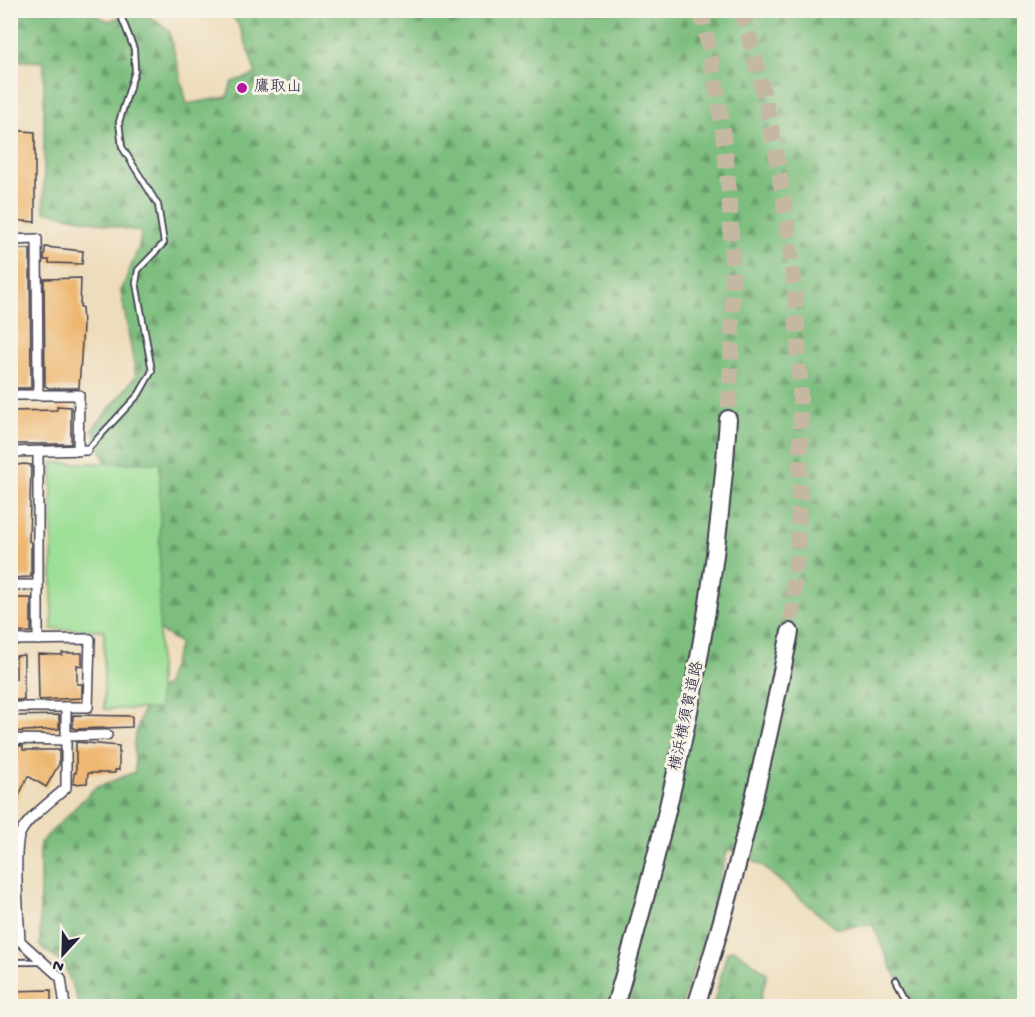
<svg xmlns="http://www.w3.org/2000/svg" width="1035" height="1017" viewBox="0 0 1035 1017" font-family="'Gochi Hand','Klee One',sans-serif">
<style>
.forest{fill:url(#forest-firs);stroke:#50705d;stroke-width:1.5}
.park{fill:#9cdf96;stroke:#5f8068;stroke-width:1.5}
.building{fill:#eeb771}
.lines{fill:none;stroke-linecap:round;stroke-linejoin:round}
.motorway-tunnel{stroke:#c5b8a2;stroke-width:16;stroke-dasharray:16 8;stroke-linecap:butt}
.service-casing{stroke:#413e4e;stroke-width:8}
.minor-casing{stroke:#413e4e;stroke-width:12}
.motorway-casing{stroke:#413e4e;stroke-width:20}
.service{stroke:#fff;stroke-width:4.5}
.minor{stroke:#fff;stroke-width:9}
.motorway{stroke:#fff;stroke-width:16}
.poi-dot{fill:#b5179e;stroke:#f7f3e8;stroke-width:2}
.labels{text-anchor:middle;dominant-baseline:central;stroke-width:6;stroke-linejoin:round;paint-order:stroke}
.poi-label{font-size:16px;fill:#22223b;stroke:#f7f3e8;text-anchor:start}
.street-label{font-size:16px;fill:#22223b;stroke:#f7f3e8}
</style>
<defs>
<pattern id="forest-firs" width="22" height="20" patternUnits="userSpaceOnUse" patternTransform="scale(1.5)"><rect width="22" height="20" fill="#7dbe7f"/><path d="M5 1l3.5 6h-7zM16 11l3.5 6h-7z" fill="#669a69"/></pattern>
</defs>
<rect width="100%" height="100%" fill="#f7f3e8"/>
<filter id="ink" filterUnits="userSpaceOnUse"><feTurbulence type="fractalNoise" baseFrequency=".0167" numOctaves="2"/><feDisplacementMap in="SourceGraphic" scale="12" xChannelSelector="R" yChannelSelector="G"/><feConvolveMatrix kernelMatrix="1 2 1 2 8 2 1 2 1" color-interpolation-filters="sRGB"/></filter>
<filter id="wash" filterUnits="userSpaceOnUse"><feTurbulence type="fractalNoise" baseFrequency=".008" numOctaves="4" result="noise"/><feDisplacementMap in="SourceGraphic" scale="24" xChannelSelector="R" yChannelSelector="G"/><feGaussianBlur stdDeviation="1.35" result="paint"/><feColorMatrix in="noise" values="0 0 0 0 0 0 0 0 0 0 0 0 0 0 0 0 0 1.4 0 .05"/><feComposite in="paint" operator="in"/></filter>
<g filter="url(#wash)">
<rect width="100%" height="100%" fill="#eeddbc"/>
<!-- forest -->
<g class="forest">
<path d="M 10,11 L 86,11 L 109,21 L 138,11 L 148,15 L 169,31 L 187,104 L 227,97 L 232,82 L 256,74 C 249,55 243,23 227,11 L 1024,11 L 1024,1006 L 915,1006 L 891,967 L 873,925 L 835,928 L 761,865 L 728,848 L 700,951 L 681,1006 L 80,1006 L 64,964 L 40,946 L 40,843 L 95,788 L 135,772 L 134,740 L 145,702 L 166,684 L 180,643 L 149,624 L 114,484 L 93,429 L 136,376 L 121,291 L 139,247 L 141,232 L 44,211 L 44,62 L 11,60 Z"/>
<path d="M 734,949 L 767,973 L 759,1006 L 713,1006 L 727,952 Z"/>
</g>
<!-- park -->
<path class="park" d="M 52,463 L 160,463 L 159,709 L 104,709 L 104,630 L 52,629 Z"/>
<g id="blocks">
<!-- building -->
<g class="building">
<path d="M 10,130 L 35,132 L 35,222 L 10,220 Z"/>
<path d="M 45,247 L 83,251 L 82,264 L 49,263 L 49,260 L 44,260 Z"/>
<path d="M 17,249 L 30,249 L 31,388 L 15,388 L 15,383 L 10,383 L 10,252 L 17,252 Z"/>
<path d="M 81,278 L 80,307 L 82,307 L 83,326 L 79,388 L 49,388 L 45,386 L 44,279 Z"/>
<path d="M 57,406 L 71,407 L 71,444 L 10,444 L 10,411 L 57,410 Z"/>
<path d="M 24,464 L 31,465 L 29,541 L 31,542 L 31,577 L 10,578 L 10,466 Z"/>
<path d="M 10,598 L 31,598 L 31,632 L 10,633 Z"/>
<path d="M 62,653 L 82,653 L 82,666 L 77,665 L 77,684 L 82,684 L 82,698 L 39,700 L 38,654 L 62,655 Z"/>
<path d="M 24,655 L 24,700 L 12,700 L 12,679 L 16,679 L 16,656 Z"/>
<path d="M 59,715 L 59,729 L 10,732 L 10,716 Z"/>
<path d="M 73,715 L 132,716 L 132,727 L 76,729 L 73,728 Z"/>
<path d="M 76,742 L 119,746 L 119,770 L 115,770 L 115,773 L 88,773 L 87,783 L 73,784 L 74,773 L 76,773 Z"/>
<path d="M 10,746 L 23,746 L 23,750 L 59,750 L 59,764 L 46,787 L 28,776 L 10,815 L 10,780 L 17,783 L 17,762 L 10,762 Z"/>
<path d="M 51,990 L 51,1005 L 10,1006 L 10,991 Z"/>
</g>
</g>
</g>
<g filter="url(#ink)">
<use href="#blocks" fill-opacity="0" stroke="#413e4e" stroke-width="1.5"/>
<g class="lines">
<!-- motorway-tunnel -->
<g class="motorway-tunnel">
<path d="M 700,10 C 734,145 737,281 728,419"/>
<path d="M 741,10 C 803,212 811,423 790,632"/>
</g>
<defs>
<g id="service">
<path d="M 87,450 L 139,394 L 152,371 L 136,283 L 138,270 L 164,243 L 158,205 L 122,147 L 119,122 L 135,71 L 134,49 L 121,16"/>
<path d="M 10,962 L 41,962"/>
<path d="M 896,980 L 910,1006"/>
</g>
<g id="minor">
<path d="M 10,240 L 37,239 L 38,395"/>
<path d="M 10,395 L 79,395 L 78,451"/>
<path d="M 10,452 L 87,450"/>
<path d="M 38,452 L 38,640"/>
<path d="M 10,585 L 38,585"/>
<path d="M 10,640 L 90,639 L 88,707 L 10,707"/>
<path d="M 66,736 L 107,735"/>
<path d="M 10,739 L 66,740"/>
<path d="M 65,1006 L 61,978 L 20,941 C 19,920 13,850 20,834 C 26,819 54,799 66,788 L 66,707"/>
</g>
<g id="motorway">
<path d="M 615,1006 C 671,814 716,620 728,419"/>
<path d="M 696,1006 C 736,884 765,758 790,632"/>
</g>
</defs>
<!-- service casing -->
<use href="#service" class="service-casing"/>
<!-- minor casing -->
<use href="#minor" class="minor-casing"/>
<!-- motorway casing -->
<use href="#motorway" class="motorway-casing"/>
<!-- service -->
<use href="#service" class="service"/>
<!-- minor -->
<use href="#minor" class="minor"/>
<!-- motorway -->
<use href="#motorway" class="motorway"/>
</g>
</g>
<!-- markers -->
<circle class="poi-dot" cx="242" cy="88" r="6"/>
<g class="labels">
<!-- poi labels -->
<g class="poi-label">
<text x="254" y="88">鷹取山</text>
</g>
<!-- street labels -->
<g class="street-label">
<text transform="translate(688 716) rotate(-78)">横浜横須賀道路</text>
</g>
</g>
<!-- margin -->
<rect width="1035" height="1017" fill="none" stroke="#f7f3e8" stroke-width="36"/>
<!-- north arrow -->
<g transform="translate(63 954) rotate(202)" stroke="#f7f3e8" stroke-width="4.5" paint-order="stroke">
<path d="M0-4.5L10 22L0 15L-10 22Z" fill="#22223b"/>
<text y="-9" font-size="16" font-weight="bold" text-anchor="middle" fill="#22223b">N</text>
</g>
</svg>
